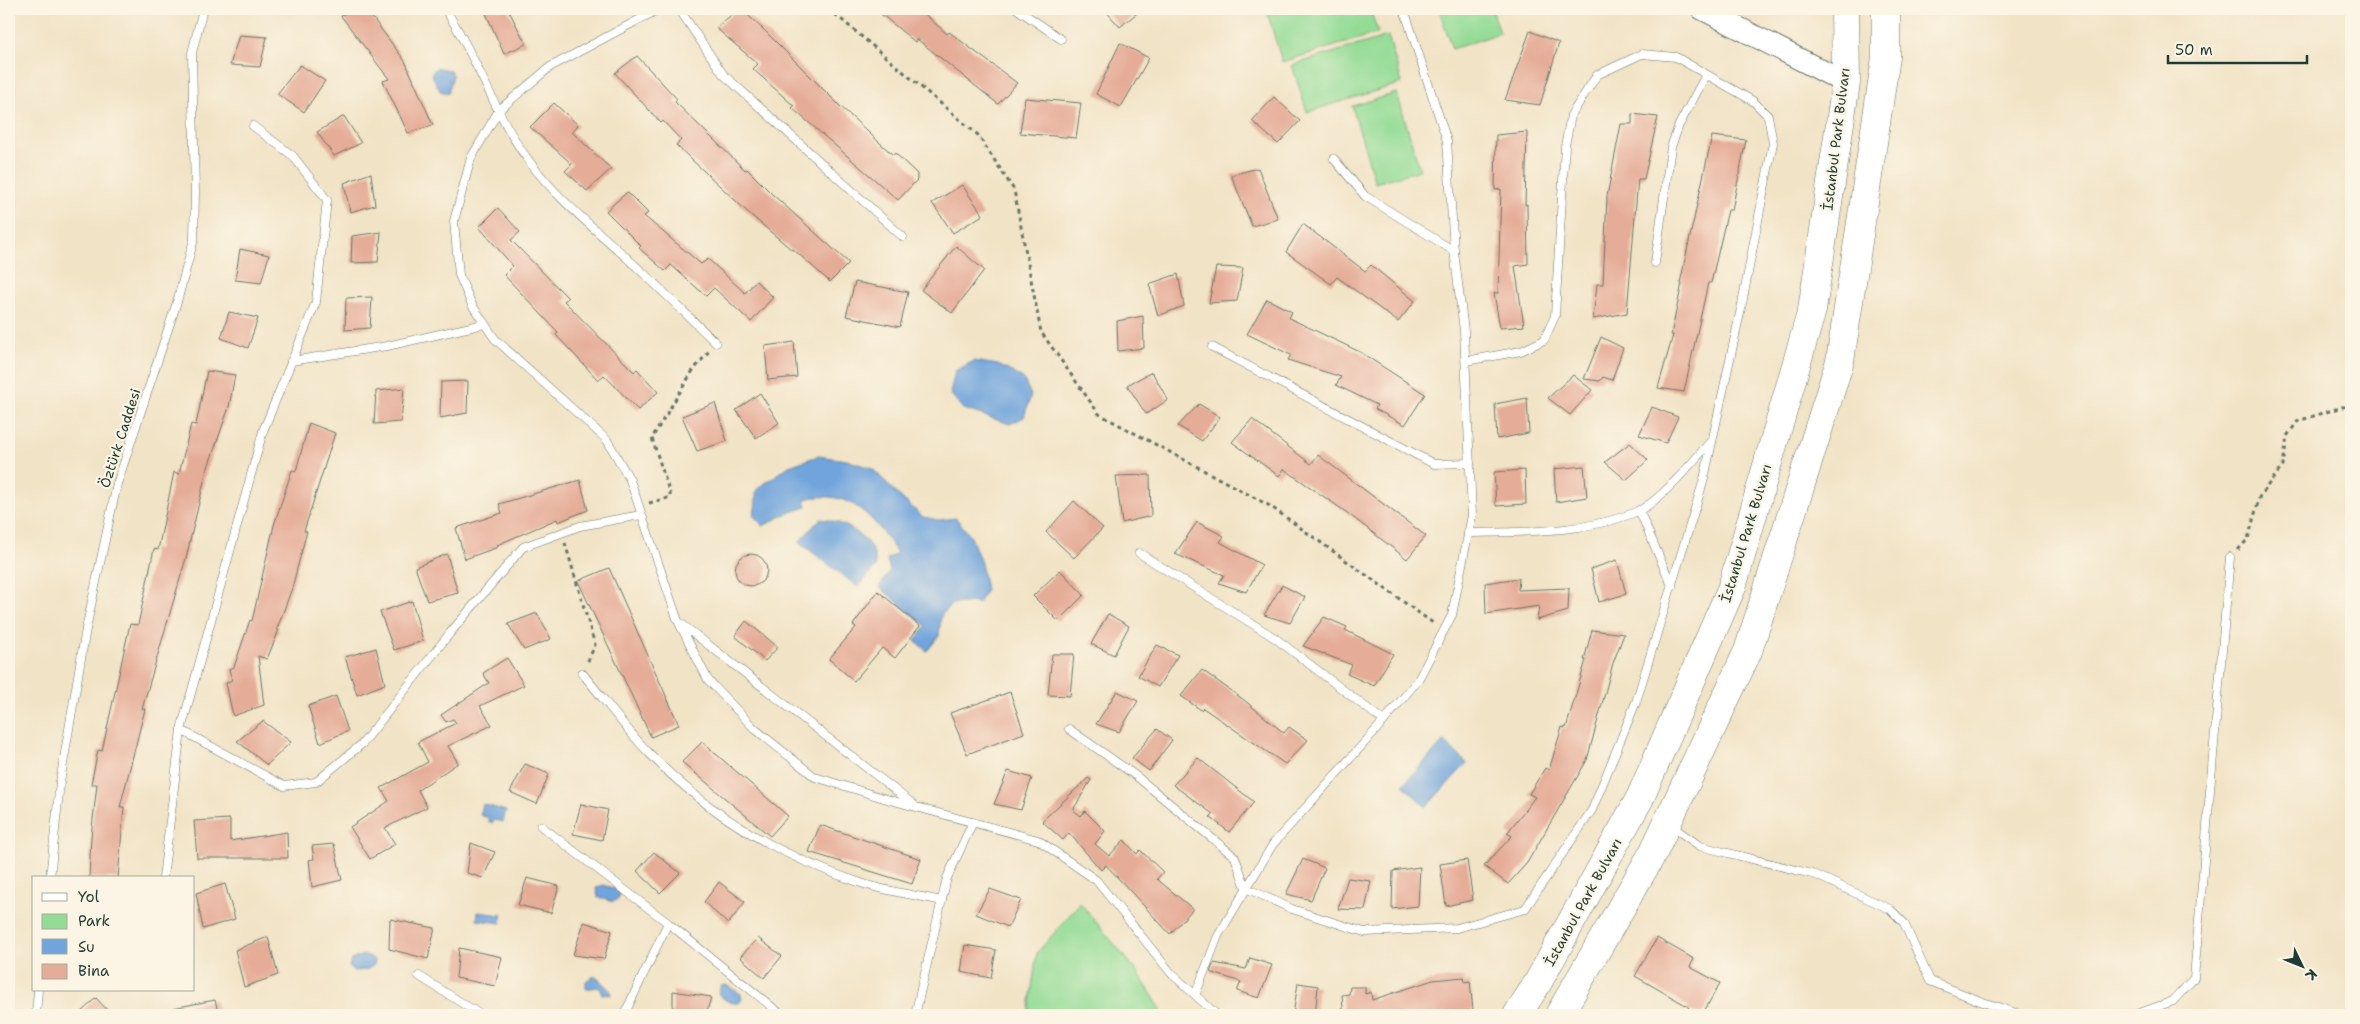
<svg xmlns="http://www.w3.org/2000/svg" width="2360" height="1024" viewBox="0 0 2360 1024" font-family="'Shantell Sans',sans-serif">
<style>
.green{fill:#94dc96;stroke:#5a8c65}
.water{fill:#71a4dc;stroke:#487088}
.building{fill:#e5ac97}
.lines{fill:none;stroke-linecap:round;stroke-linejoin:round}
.lane-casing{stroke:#687767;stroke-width:9}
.secondary-casing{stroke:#687767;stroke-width:23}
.highway-casing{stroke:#687767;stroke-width:29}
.path{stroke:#687767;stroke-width:3;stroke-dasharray:4 4;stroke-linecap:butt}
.lane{stroke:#fff;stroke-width:8}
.secondary{stroke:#fff;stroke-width:21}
.highway{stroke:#fff;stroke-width:28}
.labels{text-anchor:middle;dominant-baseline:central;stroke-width:4.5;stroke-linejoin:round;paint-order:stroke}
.street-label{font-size:14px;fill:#1f3d34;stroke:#fcf5e5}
</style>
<rect width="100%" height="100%" fill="#fcf5e5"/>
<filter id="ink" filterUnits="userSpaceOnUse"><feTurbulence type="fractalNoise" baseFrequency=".02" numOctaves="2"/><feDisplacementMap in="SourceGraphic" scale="10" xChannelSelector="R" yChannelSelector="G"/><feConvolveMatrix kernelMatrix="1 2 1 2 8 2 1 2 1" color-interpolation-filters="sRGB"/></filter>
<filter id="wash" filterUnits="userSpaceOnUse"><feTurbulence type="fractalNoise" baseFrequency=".0096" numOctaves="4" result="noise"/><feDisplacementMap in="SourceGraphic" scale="20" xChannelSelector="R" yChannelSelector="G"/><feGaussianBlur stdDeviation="1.12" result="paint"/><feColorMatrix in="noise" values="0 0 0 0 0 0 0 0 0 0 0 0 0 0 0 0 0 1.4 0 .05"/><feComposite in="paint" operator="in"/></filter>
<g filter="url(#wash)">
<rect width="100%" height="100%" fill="#f1e3c6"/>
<!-- green -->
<g class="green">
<path d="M 1287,9 L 1370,9 L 1378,33 L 1282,62 L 1268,15 Z"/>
<path d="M 1439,9 L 1492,9 L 1500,33 L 1452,49 Z"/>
<path d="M 1388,36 L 1402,83 L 1307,112 L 1292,65 Z"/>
<path d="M 1397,93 L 1420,170 L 1375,183 L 1352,106 Z"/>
<path d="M 1080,903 L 1136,970 L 1161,1009 L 1161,1015 L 1028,1015 L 1037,953 Z"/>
</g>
<!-- water -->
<g class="water">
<path d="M 437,67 L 450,71 L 453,75 L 448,93 L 440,91 L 431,73 Z"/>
<path d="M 974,361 L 998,365 L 1023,378 L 1031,395 L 1024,417 L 1010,424 L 963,409 L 950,393 L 955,371 Z"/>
<path d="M 818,456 L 847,460 L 873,469 L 896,493 L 923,517 L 938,520 L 956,518 L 971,537 L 981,563 L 986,590 L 978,604 L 974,602 L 952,604 L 941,616 L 939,636 L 927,651 L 915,641 L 926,626 L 879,587 L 890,571 L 887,559 L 897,553 C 874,518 851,488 805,499 L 807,507 L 788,513 L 763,526 L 753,515 C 757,506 755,499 757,489 L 789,466 Z"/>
<path d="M 820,519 C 839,520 864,532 873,551 C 875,556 875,562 876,567 L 858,587 L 799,542 Z"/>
<path d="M 1444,741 L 1467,763 L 1426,807 L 1403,785 Z"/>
<path d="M 483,804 L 506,811 L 503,822 L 494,820 L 493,823 L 488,821 L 489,818 L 480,815 Z"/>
<path d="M 603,885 L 617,889 L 620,893 L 619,898 L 613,902 L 598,897 L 596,888 Z"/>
<path d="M 478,912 L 502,915 L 501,923 L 477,920 Z"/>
<path d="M 363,955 L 369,956 L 375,961 L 374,965 L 366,970 L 354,971 L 349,967 L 351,960 Z"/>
<path d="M 592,977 L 596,977 L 611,991 L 611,995 L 602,994 L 601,989 L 597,987 L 586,989 L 586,981 Z"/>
<path d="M 726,985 L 741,994 L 742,999 L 739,1003 C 731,1004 722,999 718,993 L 721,986 Z"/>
</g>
<g id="blocks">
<!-- building -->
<g class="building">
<path d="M 351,9 L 366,9 L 405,61 L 433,125 L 408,133 L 383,81 L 389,79 L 341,16 Z"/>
<path d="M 484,9 L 508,9 L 526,44 L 504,54 Z"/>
<path d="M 738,9 L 741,9 L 764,30 L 840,106 L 893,155 L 895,153 L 917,174 L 917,180 L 898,200 L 792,108 L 794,106 L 753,69 L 758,64 L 716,28 Z"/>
<path d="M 875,9 L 919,9 L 947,34 L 949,32 L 1017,83 L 998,104 L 917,39 L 915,42 Z"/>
<path d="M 1104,9 L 1142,9 L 1120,27 Z"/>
<path d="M 1530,31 L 1559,43 L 1540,105 L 1505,100 Z"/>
<path d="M 239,35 L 267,37 L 260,67 L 230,65 Z"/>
<path d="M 1120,43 L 1149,58 L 1121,107 L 1096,94 Z"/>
<path d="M 637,56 L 677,99 L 675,102 L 745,170 L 747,169 L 772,194 L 849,263 L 830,282 L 793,249 L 792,250 L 752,216 L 676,145 L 681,140 L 663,121 L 661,123 L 615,73 Z"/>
<path d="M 300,65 L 325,81 L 304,112 L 277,94 Z"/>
<path d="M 1274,97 L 1300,121 L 1278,144 L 1252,121 Z"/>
<path d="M 1025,98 L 1081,103 L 1076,138 L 1020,133 Z"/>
<path d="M 554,103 L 578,125 L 572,132 L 611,169 L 587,191 L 565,171 L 572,164 L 530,127 Z"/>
<path d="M 1632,114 L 1658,117 L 1644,179 L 1638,179 L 1627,313 L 1593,319 L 1597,284 L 1603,284 L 1607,196 L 1621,124 L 1632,124 Z"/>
<path d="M 344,116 L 361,143 L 334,156 L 317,132 Z"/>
<path d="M 1527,132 L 1525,205 L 1527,204 L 1528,264 L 1515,266 L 1524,326 L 1500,328 L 1494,293 L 1498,293 L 1501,189 L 1495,190 L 1496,135 Z"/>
<path d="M 1712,136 L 1746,140 L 1732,210 L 1728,210 L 1711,283 L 1708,283 L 1684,392 L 1658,388 L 1673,335 L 1671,335 L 1682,283 L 1680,283 Z"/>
<path d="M 1258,168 L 1278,219 L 1252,226 L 1231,175 Z"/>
<path d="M 371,173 L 375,205 L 350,212 L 344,183 Z"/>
<path d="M 962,185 L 983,215 L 953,233 L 932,203 Z"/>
<path d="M 627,192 L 648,213 L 644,216 L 701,264 L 708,259 L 745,293 L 756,281 L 773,297 L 751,322 L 714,288 L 706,296 L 671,265 L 665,271 L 639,248 L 641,246 L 606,211 Z"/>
<path d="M 498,208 L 520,232 L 511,240 L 568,298 L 564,301 L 634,372 L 637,369 L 658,392 L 638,410 L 604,375 L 598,380 L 556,335 L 558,332 L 504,275 L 513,266 L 479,227 Z"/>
<path d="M 1303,224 L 1365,271 L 1371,265 L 1415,301 L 1398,322 L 1337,277 L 1331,284 L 1286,252 Z"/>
<path d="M 381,232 L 378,262 L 351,263 L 352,236 Z"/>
<path d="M 956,246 L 984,270 L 952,313 L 921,290 Z"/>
<path d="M 240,249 L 269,255 L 261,283 L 235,280 Z"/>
<path d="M 1216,267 L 1243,268 L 1237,301 L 1209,303 Z"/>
<path d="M 1178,274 L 1184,306 L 1158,316 L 1149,284 Z"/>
<path d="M 855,282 L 908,292 L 900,327 L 846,316 Z"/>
<path d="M 372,297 L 370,328 L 345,330 L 346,298 Z"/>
<path d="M 1267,299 L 1292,312 L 1289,318 L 1360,352 L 1425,394 L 1405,425 L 1375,409 L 1377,405 L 1336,385 L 1341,377 L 1288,360 L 1291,355 L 1247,334 Z"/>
<path d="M 229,312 L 258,318 L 248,348 L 221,338 Z"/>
<path d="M 1143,316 L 1144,348 L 1118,351 L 1117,321 Z"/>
<path d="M 1601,337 L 1623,348 L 1612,380 L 1603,377 L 1600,381 L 1584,379 Z"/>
<path d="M 794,342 L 797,377 L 768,380 L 765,346 Z"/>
<path d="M 207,371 L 235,375 L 229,407 L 206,473 L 186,558 L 142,709 L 145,709 L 120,807 L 124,807 L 118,878 L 89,878 L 91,837 L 97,784 L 91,784 L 98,750 L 102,751 L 130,624 L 138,625 L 154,549 L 158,550 L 174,472 L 179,474 L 191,424 L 196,425 Z"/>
<path d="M 1152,372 L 1168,400 L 1146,414 L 1127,385 Z"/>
<path d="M 1573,375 L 1592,390 L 1570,415 L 1548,398 Z"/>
<path d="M 468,381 L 467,413 L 440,418 L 441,382 Z"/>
<path d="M 404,388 L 401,422 L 374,424 L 376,391 Z"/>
<path d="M 760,393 L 779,423 L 756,438 L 736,410 Z"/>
<path d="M 1527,398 L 1529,433 L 1497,439 L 1495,404 Z"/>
<path d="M 715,403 L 727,441 L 697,451 L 682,416 Z"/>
<path d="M 1199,404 L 1220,417 L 1202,441 L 1178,426 Z"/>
<path d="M 1652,407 L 1678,417 L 1666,443 L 1639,435 Z"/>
<path d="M 1252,419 L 1311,464 L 1318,455 L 1426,536 L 1407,559 L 1346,512 L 1284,469 L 1279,476 L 1232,442 Z"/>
<path d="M 309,423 L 335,433 L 304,531 L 307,531 L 292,588 L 277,629 L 279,630 L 267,659 L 258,656 L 264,705 L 233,716 L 226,683 L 232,680 L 229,669 L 234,667 L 250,620 L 252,621 L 274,525 L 292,470 L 296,471 Z"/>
<path d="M 1630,443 L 1648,460 L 1626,480 L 1605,462 Z"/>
<path d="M 1584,466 L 1587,497 L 1556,502 L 1554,469 Z"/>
<path d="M 1525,470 L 1526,504 L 1496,506 L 1494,472 Z"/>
<path d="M 1150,475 L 1151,516 L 1122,523 L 1116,476 Z"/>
<path d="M 580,480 L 588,510 L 558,522 L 557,519 L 497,545 L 498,547 L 465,559 L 456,528 L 502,513 L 499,504 Z"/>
<path d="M 1074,501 L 1103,528 L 1074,558 L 1046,532 Z"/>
<path d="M 1197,522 L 1224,536 L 1220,542 L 1262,565 L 1246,592 L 1219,583 L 1224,575 L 1175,554 Z"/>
<circle cx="751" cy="570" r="16"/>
<path d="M 447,554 L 458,593 L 427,601 L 415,567 Z"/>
<path d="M 1617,560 L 1626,594 L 1599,602 L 1591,569 Z"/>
<path d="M 609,568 L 679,725 L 651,737 L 578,581 Z"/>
<path d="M 1060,570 L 1084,595 L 1058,621 L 1033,596 Z"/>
<path d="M 1519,578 L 1518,590 L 1569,588 L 1568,611 L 1537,620 L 1539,606 L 1486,614 L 1485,583 Z"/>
<path d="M 1282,585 L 1305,597 L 1290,623 L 1264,615 Z"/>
<path d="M 878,591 L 920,626 L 895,658 L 882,648 L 854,681 L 829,659 L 856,627 L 853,625 Z"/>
<path d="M 412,601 L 423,641 L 394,650 L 380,612 Z"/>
<path d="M 537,613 L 551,639 L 524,650 L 508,624 Z"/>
<path d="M 1108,614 L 1129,626 L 1114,655 L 1091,644 Z"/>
<path d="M 1324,617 L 1347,627 L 1345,630 L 1393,654 L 1374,686 L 1347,674 L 1352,665 L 1303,646 Z"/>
<path d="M 746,621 L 778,647 L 765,661 L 735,636 Z"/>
<path d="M 1592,630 L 1624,634 L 1613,663 L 1587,760 L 1527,863 L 1508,884 L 1484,866 L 1512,836 L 1507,833 L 1535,797 L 1529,794 L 1545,768 L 1549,770 L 1562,727 L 1566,728 L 1586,660 L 1584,660 Z"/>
<path d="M 1157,645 L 1178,655 L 1158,687 L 1138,676 Z"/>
<path d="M 376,648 L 385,684 L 357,695 L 345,657 Z"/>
<path d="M 1052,654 L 1074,654 L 1070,696 L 1048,695 Z"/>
<path d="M 507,658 L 524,685 L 480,706 L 492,725 L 448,746 L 458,763 L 418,790 L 427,807 L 385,828 L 395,844 L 370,859 L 350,827 L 389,801 L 381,788 L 428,762 L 418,742 L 456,723 L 453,719 L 446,722 L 441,715 L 489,683 L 483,673 Z"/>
<path d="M 1202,670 L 1244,700 L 1284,733 L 1289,727 L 1308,740 L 1285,764 L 1203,708 L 1201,710 L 1181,696 Z"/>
<path d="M 1117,691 L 1138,701 L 1119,732 L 1096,724 Z"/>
<path d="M 1010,692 L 1024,733 L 967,754 L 950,713 Z"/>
<path d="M 336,696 L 348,731 L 320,743 L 308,706 Z"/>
<path d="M 263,721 L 291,742 L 267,765 L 237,741 Z"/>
<path d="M 1157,729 L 1172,740 L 1149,771 L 1132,758 Z"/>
<path d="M 702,742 L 788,816 L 770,836 L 682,762 Z"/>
<path d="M 1198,758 L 1254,802 L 1229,832 L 1210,817 L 1213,814 L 1173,785 Z"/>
<path d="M 525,764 L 549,774 L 537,804 L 510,792 Z"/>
<path d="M 1008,771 L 1032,778 L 1021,810 L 994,804 Z"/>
<path d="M 1088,778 L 1091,780 L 1073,810 L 1081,816 L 1085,811 L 1105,831 L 1095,844 L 1109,856 L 1124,840 L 1137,854 L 1140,850 L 1163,872 L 1157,879 L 1193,909 L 1170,934 L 1106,865 L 1101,870 L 1069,833 L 1063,840 L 1042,821 Z"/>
<path d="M 581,804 L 608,810 L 602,840 L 573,834 Z"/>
<path d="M 230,819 L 230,841 L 287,832 L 288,858 L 197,858 L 194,821 Z"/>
<path d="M 820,825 L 921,859 L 912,884 L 809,852 Z"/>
<path d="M 471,843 L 495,852 L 483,878 L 467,873 Z"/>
<path d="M 334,844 L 342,880 L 312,887 L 309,860 L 314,859 L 312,846 Z"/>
<path d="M 654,852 L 680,873 L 660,893 L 637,871 Z"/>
<path d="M 1303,859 L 1325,868 L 1311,900 L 1286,894 Z"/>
<path d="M 1467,860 L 1473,900 L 1446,906 L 1440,864 Z"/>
<path d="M 1420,867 L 1418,906 L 1392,909 L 1393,871 Z"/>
<path d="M 527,878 L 559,886 L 551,913 L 518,905 Z"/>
<path d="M 1348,878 L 1371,881 L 1365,910 L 1338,909 Z"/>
<path d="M 719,882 L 745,902 L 728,924 L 704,902 Z"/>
<path d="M 225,884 L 235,919 L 203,929 L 196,893 Z"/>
<path d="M 990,889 L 1021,900 L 1008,927 L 976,914 Z"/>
<path d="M 390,919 L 435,928 L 428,959 L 389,949 Z"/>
<path d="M 584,922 L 612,931 L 604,959 L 573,955 Z"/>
<path d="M 268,937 L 278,975 L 244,987 L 235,950 Z"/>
<path d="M 758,938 L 782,956 L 764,978 L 740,957 Z"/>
<path d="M 1657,938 L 1694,959 L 1690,967 L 1720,983 L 1702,1015 L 1687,1010 L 1689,1007 L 1635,976 Z"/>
<path d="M 965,945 L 996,950 L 991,978 L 961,972 Z"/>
<path d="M 459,948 L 502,957 L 495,986 L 456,978 Z"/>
<path d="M 1250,958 L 1272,965 L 1259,998 L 1237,991 L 1241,982 L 1210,972 L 1214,963 L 1246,969 Z"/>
<path d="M 1464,977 L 1465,982 L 1470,981 L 1473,1010 L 1448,1015 L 1334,1015 L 1334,1012 L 1343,1009 L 1342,995 L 1349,994 L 1350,987 L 1365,987 L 1365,994 L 1371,992 L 1372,1000 L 1433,980 Z"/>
<path d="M 1298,983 L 1318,986 L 1315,1015 L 1293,1015 Z"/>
<path d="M 673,991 L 711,997 L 706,1015 L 673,1015 Z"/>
<path d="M 96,998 L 112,1015 L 78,1015 Z"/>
<path d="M 215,1000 L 219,1015 L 174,1015 L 173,1008 Z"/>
</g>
</g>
</g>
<g filter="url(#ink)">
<use href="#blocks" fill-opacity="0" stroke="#687767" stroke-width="1"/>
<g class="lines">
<defs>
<g id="lane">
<path d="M 445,9 C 477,56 495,116 529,161 C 560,203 602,234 640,270 C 666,294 691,319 716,343"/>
<path d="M 659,9 L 550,67 L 499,110 L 471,158 L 454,221 L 459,275 L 472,305 L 495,339 L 607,440 L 630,480 L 678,621 L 708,680 L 755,729 L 815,777 L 890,800 L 1038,840 L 1096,880 L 1171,973 L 1217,1015"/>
<path d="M 679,9 L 723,74 L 903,237"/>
<path d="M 1017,9 L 1061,39"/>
<path d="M 1334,159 L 1365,196 L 1454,251"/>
<path d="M 1655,263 L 1671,147 L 1679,125 L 1706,75"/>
<path d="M 1212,347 L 1434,464 L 1470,463"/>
<path d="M 291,361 L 387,346 L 484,324"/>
<path d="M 1639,510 L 1672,586"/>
<path d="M 1468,533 C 1522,532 1588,533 1638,511 C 1662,500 1694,460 1712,440"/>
<path d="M 1139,553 L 1275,638 L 1384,721"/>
<path d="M 679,622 L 913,804"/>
<path d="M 582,673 C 605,700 626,730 651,755 C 710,816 783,858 864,884 C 889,892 916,895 942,901"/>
<path d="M 1069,729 L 1136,776 L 1235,857 L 1246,888 L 1292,909 L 1364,932 L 1457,928 L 1525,909 L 1592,810 L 1636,702 L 1704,479 L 1742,304 L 1773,143 L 1768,116 L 1753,101 L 1676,57 L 1642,54 L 1597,75 L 1571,115 L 1565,146 L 1555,316 L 1544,340 L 1521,351 L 1466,361"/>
<path d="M 181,730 L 284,786 L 316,782 L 363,743 L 450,633 L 523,547 L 580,526 L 641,515"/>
<path d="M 541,826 L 668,923"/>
<path d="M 1671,826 L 1700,846 L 1816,875 L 1890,909 L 1904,923 L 1930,981 L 1980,1001 L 2022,1015"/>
<path d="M 50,878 L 60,782 L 86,629 L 117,484 L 177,302 L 194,239 L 195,192 L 192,53 L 203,9"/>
<path d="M 163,878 L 181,730 L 263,431 L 316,302 L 327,200 L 293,156 L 253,126"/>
<path d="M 419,976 L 481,1015"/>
<path d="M 1196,993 L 1218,936 L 1273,844 L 1384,721 L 1418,680 L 1452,615 L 1472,515 L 1464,331 L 1454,251 L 1447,141 L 1404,9"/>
<path d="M 36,1015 L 38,990"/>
<path d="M 624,1015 L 668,923 L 782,1015"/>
<path d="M 915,1015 L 947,878 L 973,822"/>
<path d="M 2134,1015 L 2173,1001 L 2194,978 L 2230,557"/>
</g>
<path id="secondary" d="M 1702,9 L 1846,83"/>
<g id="highway">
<path d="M 1517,1015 L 1537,984 L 1640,798 L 1732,587 L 1812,310 L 1846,83 L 1845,9"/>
<path d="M 1559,1015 L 1654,851 L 1748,651 L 1840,361 L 1886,57 L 1886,9"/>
</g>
</defs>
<!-- lane casing -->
<use href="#lane" class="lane-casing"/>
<!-- secondary casing -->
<use href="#secondary" class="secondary-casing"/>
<!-- highway casing -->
<use href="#highway" class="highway-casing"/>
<!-- path -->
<g class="path">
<path d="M 829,9 L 978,135 L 1014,190 L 1041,332 L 1099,414 L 1270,506 L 1433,623"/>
<path d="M 649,503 L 671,497 L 652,438 L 692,372 L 709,351"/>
<path d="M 565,543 L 595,645 L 587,663"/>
<path d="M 2238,550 L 2248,539 L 2260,495 L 2283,466 L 2287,436 L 2298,421 L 2342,407 L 2351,406"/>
</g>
<!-- lane -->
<use href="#lane" class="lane"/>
<!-- secondary -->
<use href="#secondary" class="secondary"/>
<!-- highway -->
<use href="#highway" class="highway"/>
</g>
</g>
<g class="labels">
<!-- street labels -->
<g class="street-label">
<text transform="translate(1836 139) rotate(-83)">İstanbul Park Bulvarı</text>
<text transform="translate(120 438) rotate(-72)">Öztürk Caddesi</text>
<text transform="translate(1746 533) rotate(-73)">İstanbul Park Bulvarı</text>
<text transform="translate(1583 902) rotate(-61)">İstanbul Park Bulvarı</text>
</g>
</g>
<!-- margin -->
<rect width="2360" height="1024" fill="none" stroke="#fcf5e5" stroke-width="30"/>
<!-- legend -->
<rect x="32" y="876" width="162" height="115" fill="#fcf5e5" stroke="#a4ab9e"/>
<rect x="42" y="893" width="25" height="8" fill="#ffffff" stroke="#a4ab9e"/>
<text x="78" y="902" font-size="15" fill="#1f3d34">Yol</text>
<rect x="42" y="914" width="25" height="15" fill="#94dc96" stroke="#a4ab9e"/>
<text x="78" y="926" font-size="15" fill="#1f3d34">Park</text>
<rect x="42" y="939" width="25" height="15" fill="#71a4dc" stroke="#a4ab9e"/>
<text x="78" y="952" font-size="15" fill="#1f3d34">Su</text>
<rect x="42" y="964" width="25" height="15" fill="#e5ac97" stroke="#a4ab9e"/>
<text x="78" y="976" font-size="15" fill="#1f3d34">Bina</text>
<!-- north arrow -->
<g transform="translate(2302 966) rotate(133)" stroke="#fcf5e5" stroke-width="4" paint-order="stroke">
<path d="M0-4L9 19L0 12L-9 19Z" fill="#1f3d34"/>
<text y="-8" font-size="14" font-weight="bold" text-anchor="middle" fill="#1f3d34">K</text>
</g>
<!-- scale -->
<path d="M2168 55v8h139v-8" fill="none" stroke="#1f3d34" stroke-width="2.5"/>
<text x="2175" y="55" font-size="15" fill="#1f3d34" stroke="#fcf5e5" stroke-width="4" paint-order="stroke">50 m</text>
</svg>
